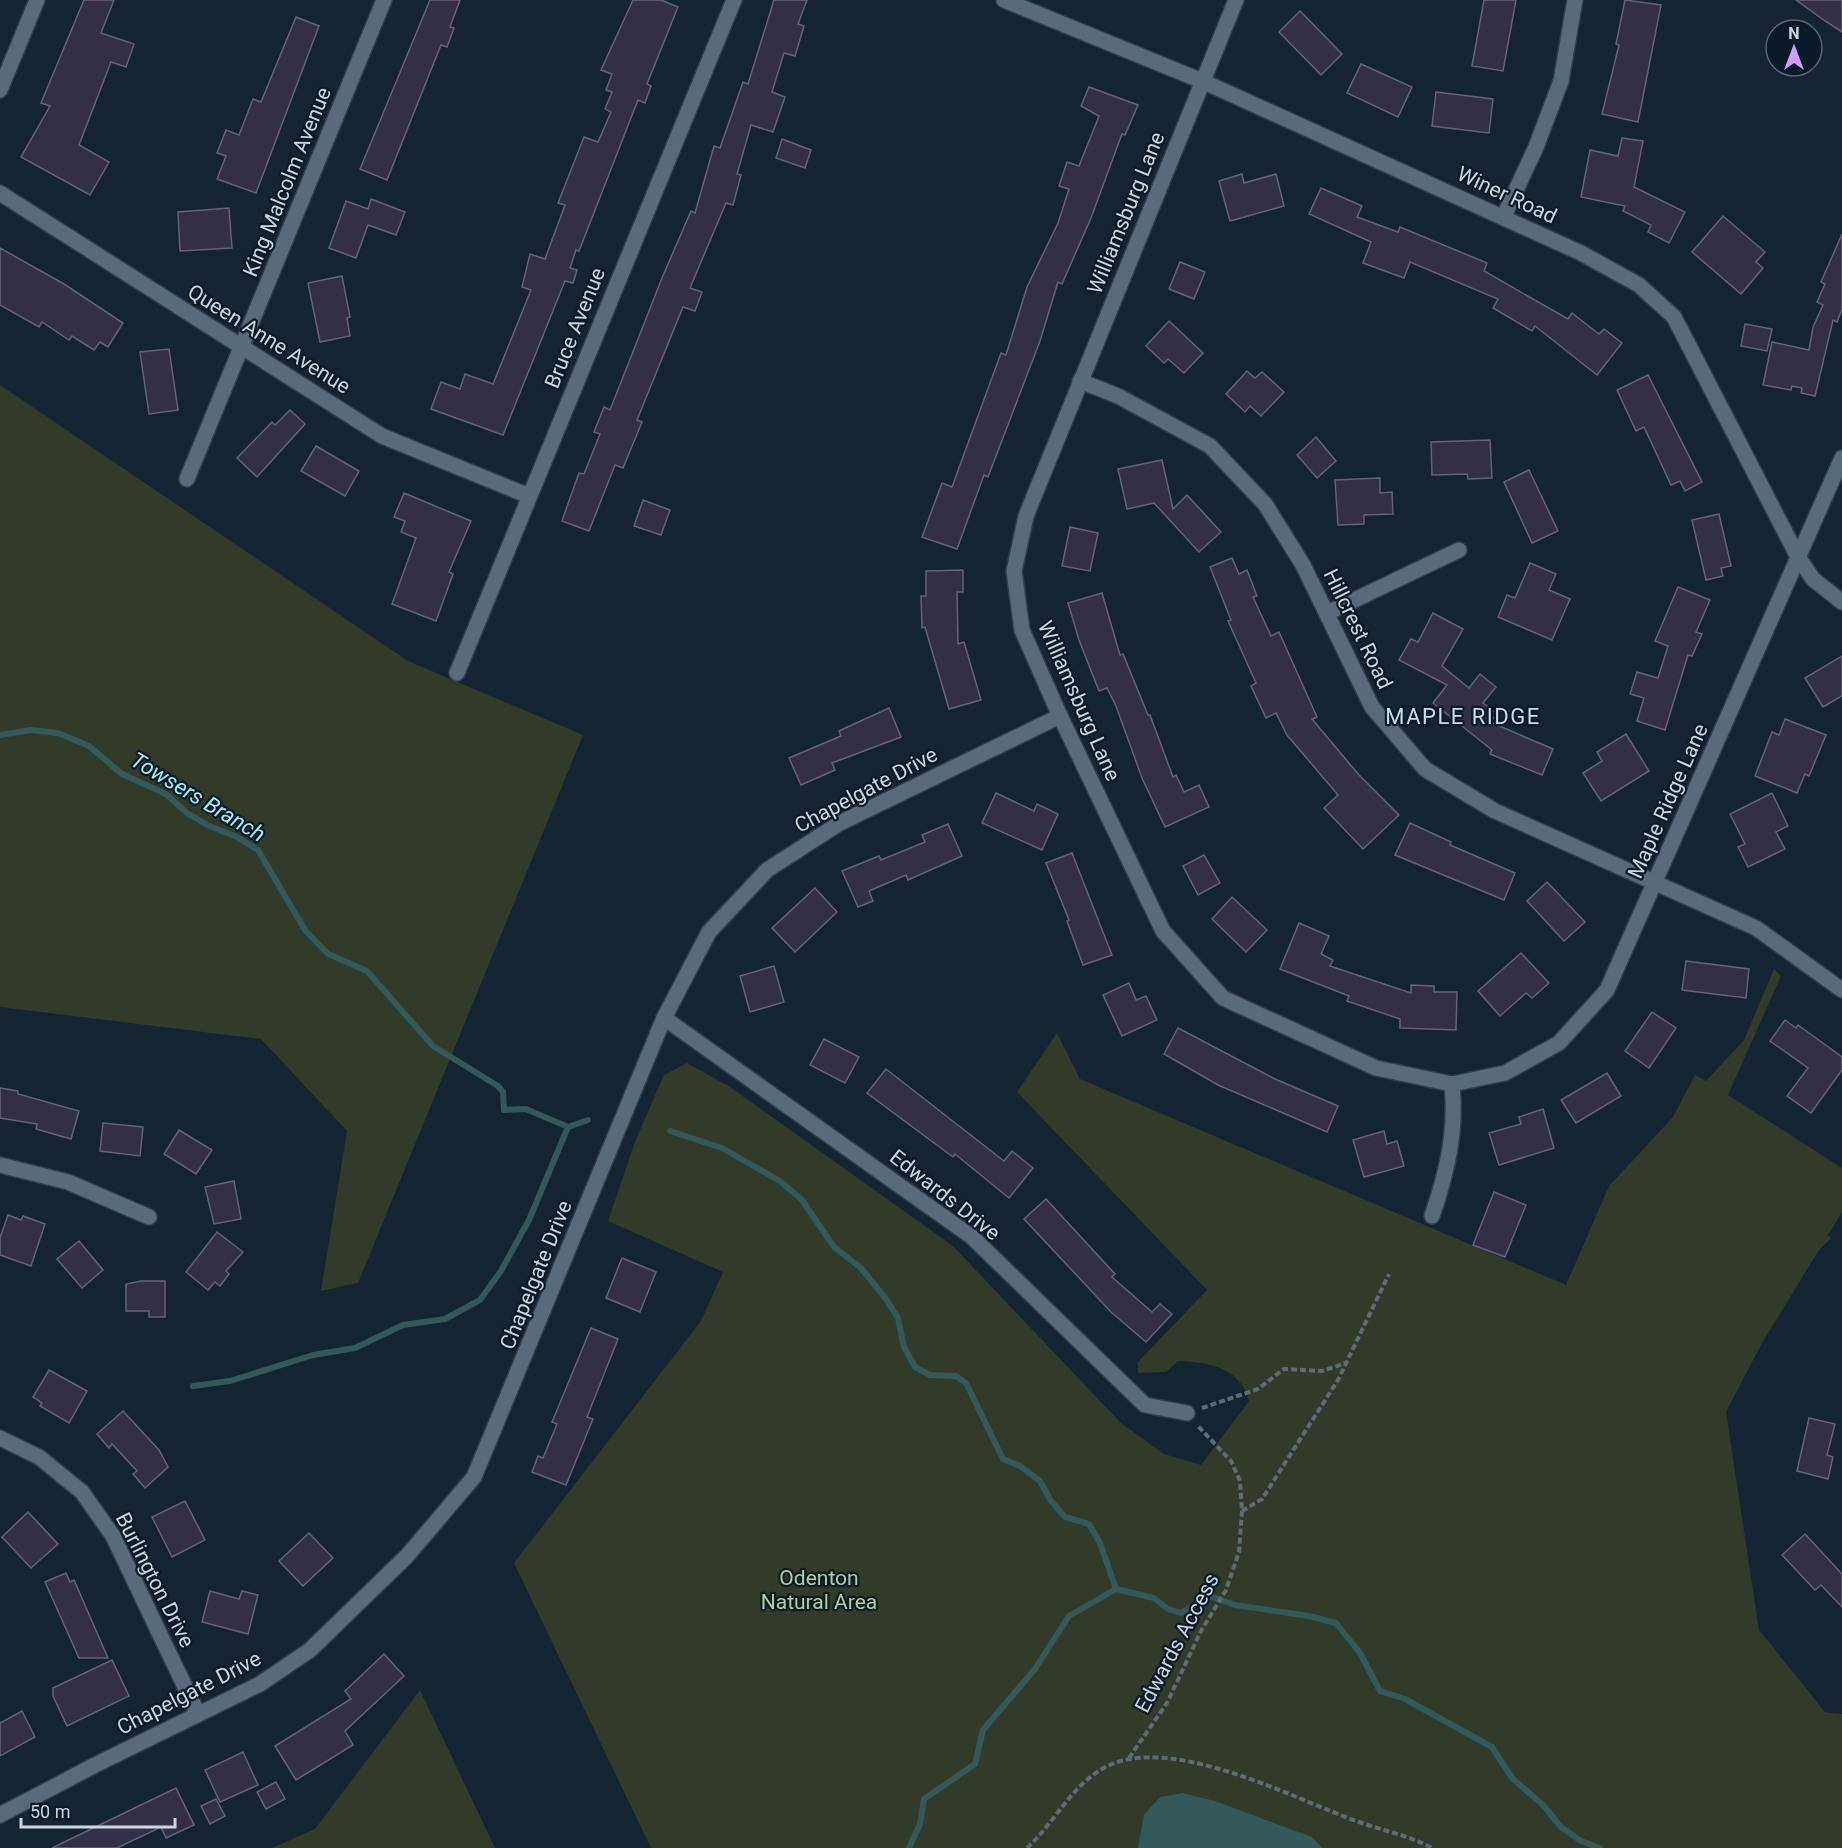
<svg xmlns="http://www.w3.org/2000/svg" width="1842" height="1848" viewBox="0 0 1842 1848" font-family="Roboto,sans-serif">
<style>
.green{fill:#323a2a}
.water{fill:#33585a}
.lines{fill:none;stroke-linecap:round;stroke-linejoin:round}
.stream{stroke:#33585a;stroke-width:6}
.building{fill:#322f47;stroke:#646278;stroke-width:1.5}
.minor-casing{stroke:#323d49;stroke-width:18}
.path{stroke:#5d6b77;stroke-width:4;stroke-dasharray:6 3;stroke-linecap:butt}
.minor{stroke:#596a7b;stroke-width:15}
.labels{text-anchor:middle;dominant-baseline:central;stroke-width:4.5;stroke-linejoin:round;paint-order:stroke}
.street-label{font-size:21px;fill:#ccd6df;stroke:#0b1a28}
.park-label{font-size:21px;fill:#b3ce9d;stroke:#0b1a28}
.neighbourhood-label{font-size:22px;letter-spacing:1.5px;fill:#c8dcf0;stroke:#0b1a28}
.water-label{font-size:22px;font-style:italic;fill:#a3ecf1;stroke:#0b1a28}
</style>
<rect width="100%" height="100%" fill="#142432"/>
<!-- green -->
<g class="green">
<path d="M 0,385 L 408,661 L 583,735 L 358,1283 L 321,1291 L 347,1131 L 261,1039 L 0,1007 Z"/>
<path d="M 1774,969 L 1781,976 L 1728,1095 L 1842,1168 L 1842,1212 L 1828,1235 L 1831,1238 L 1819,1250 L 1762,1343 L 1726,1412 L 1759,1630 L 1825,1712 L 1842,1714 L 1842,1848 L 651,1848 L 514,1563 L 701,1321 L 723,1272 L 608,1221 L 636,1139 L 664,1075 L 687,1063 L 730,1087 L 953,1246 L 1121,1423 L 1164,1454 L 1201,1465 L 1249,1401 C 1241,1367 1207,1362 1178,1361 L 1166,1372 L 1138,1373 L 1138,1362 L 1207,1290 L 1017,1092 L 1057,1033 L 1080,1079 L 1566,1285 L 1609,1186 L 1673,1117 L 1695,1075 L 1706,1081 L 1744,1040 Z"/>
<path d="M 420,1690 L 495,1848 L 272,1848 L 315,1829 Z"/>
</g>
<!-- water -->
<path class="water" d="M 1183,1793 L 1215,1801 L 1312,1837 L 1322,1848 L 1138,1848 L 1144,1815 L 1160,1797 Z"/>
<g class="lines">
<!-- stream -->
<g class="stream">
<path d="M 0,735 L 31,730 L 58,733 L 89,746 L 122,774 L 166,794 L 187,813 L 209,826 L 235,836 L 258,850 L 305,930 L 328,954 L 367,971 L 433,1046 L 498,1086 L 503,1092 L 504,1110 L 526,1109 L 568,1127 L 588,1120"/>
<path d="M 670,1131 L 722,1148 L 780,1181 L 802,1200 L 834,1247 L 861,1268 L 886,1299 L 898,1318 L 904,1347 L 915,1367 L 930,1375 L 956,1376 L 966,1383 L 1003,1459 L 1020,1466 L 1040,1481 L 1051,1501 L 1065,1517 L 1089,1524 L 1100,1543 L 1116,1589 L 1154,1598 L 1168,1609 L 1181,1613 L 1210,1596 L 1235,1605 L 1309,1616 L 1336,1623 L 1360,1653 L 1380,1691 L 1405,1699 L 1492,1747 L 1512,1778 L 1543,1805 L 1561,1827 L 1581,1841 L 1600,1848"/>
<path d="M 193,1386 L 230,1381 L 313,1355 L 355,1348 L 403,1325 L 445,1319 L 480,1300 L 501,1271 L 529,1220 L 568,1127"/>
<path d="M 909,1848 L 920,1824 L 924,1799 L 975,1764 L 983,1730 L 1035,1669 L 1069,1616 L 1116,1589"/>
</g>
</g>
<!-- building -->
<g class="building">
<path d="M 84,0 L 114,0 L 101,33 L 134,44 L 126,67 L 111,62 L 79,145 L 109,162 L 90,195 L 21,157 L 50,106 L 41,103 Z"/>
<path d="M 430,0 L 460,0 L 450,27 L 454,28 L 447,47 L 441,45 L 387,180 L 360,169 Z"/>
<path d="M 633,0 L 661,0 L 678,7 L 647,84 L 651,86 L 645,103 L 638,100 L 579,251 L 576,250 L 570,268 L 577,270 L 573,283 L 565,281 L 503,435 L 431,409 L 441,382 L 460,389 L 465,374 L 493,384 L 531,290 L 522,287 L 530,254 L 545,259 L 565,205 L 558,203 L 584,137 L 598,142 L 611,112 L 605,109 L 612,92 L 606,90 L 612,74 L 601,70 Z"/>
<path d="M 774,0 L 807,0 L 798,24 L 804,26 L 795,56 L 784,53 L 772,92 L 785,97 L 773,132 L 751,125 L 737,174 L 741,175 L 733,205 L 726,203 L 690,288 L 702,292 L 695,311 L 683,307 L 637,420 L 642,422 L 623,468 L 615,465 L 589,531 L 562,521 L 570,498 L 579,473 L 584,474 L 600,434 L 594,432 L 604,407 L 610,410 L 662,278 L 691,211 L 695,213 L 714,146 L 720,148 L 743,82 L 748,84 Z"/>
<path d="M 1484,0 L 1516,0 L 1503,71 L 1472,66 Z"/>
<path d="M 1625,0 L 1661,5 L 1638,122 L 1602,114 L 1619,45 L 1616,44 Z"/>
<path d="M 1796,0 L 1842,0 L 1842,32 L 1825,21 Z"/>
<path d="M 1300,11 L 1342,54 L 1321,75 L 1279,32 Z"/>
<path d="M 296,17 L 319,26 L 256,193 L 217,179 L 226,156 L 217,153 L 226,130 L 239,135 L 253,99 L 261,102 Z"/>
<path d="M 1361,64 L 1412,87 L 1398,117 L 1347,93 Z"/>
<path d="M 1089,87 L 1138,105 L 1125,135 L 1122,134 L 1091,218 L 1062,284 L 1058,282 L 1040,341 L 988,477 L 984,475 L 957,549 L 922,537 L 942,483 L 952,487 L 1001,353 L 1006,355 L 1027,287 L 1058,223 L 1069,189 L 1059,186 L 1067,162 L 1079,166 L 1099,116 L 1081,106 Z"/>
<path d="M 1436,92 L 1493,99 L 1489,133 L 1432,126 Z"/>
<path d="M 1622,138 L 1643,141 L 1634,187 L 1685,212 L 1669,243 L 1648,232 L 1651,225 L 1623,211 L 1625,206 L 1581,197 L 1590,150 L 1618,156 Z"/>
<path d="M 782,139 L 811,150 L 805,168 L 776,158 Z"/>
<path d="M 1242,174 L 1244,183 L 1276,174 L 1284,206 L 1230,221 L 1219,181 Z"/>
<path d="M 1321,188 L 1362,206 L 1357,217 L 1398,232 L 1400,227 L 1487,263 L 1484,271 L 1568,319 L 1572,313 L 1599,334 L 1604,329 L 1622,343 L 1597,375 L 1535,326 L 1532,331 L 1493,308 L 1498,299 L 1410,262 L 1404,278 L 1363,263 L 1371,242 L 1309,214 Z"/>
<path d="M 371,199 L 405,212 L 396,235 L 368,225 L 356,258 L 329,248 L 346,201 L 368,209 Z"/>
<path d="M 229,208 L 232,248 L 180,251 L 178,212 Z"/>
<path d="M 1723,216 L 1765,252 L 1756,262 L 1763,268 L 1741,294 L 1692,252 Z"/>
<path d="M 1842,234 L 1842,309 L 1837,322 L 1833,320 L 1815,396 L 1801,393 L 1802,388 L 1792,386 L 1791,390 L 1763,385 L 1772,342 L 1809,350 L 1813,327 L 1823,305 L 1817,302 L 1825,284 L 1821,282 Z"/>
<path d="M 0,248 L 64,284 L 123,323 L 108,347 L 100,342 L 94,350 L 72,336 L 69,340 L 42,322 L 39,327 L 0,305 Z"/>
<path d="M 1180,262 L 1205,272 L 1194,299 L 1169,289 Z"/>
<path d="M 342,276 L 350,317 L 347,318 L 350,336 L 320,342 L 308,283 Z"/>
<path d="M 1169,321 L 1203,353 L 1184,373 L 1168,359 L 1164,363 L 1146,346 Z"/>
<path d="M 1745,324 L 1772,329 L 1767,351 L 1741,346 Z"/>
<path d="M 169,349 L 178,410 L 149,414 L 140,352 Z"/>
<path d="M 1247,371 L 1255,378 L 1262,372 L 1284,392 L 1261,416 L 1250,406 L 1245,412 L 1226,394 Z"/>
<path d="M 1648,375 L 1702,482 L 1685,491 L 1680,481 L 1671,485 L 1644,427 L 1636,431 L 1617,390 Z"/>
<path d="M 290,410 L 305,424 L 257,477 L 237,458 L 272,422 L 275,425 Z"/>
<path d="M 1316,437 L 1336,461 L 1317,478 L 1297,455 Z"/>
<path d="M 1490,440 L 1492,478 L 1468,479 L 1467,474 L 1432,475 L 1431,442 Z"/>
<path d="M 316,446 L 359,471 L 345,496 L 301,471 Z"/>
<path d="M 1162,460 L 1173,509 L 1187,495 L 1221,532 L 1199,552 L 1154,503 L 1127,509 L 1118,469 Z"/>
<path d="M 1529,470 L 1558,531 L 1532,543 L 1504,482 Z"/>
<path d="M 1380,478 L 1380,493 L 1392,492 L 1393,514 L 1364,515 L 1364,524 L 1338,525 L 1335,480 Z"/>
<path d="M 404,493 L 471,521 L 449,572 L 453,574 L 436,621 L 392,604 L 416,538 L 401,532 L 405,521 L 394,517 Z"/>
<path d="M 643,500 L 670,510 L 661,535 L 634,526 Z"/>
<path d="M 1719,514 L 1731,566 L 1721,568 L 1723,576 L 1706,580 L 1692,520 Z"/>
<path d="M 1070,527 L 1098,533 L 1090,571 L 1062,566 Z"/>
<path d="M 1232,558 L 1239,574 L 1247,570 L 1257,596 L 1253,597 L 1271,636 L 1279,632 L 1317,717 L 1312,719 L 1359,775 L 1399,815 L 1363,849 L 1324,808 L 1338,795 L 1287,735 L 1276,713 L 1266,718 L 1251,686 L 1256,683 L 1228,621 L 1231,620 L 1210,567 Z"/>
<path d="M 1530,563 L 1556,574 L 1549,590 L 1570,599 L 1552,640 L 1498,617 L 1507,595 L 1515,598 Z"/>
<path d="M 963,570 L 963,592 L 957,592 L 958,644 L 964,642 L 981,700 L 949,709 L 925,627 L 922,628 L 921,596 L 926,596 L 926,571 Z"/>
<path d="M 1678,587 L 1710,600 L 1696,632 L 1702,634 L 1692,656 L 1688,655 L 1665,730 L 1637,721 L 1644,698 L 1630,694 L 1637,672 L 1658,678 L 1668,646 L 1655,641 Z"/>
<path d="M 1102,593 L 1120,655 L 1123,654 L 1148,715 L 1150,715 L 1173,777 L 1176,775 L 1184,792 L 1199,785 L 1209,807 L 1165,827 L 1142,778 L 1116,706 L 1107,688 L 1099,691 L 1079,640 L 1068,603 Z"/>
<path d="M 1433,613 L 1463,629 L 1442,666 L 1469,688 L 1480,674 L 1496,687 L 1483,703 L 1497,714 L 1490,722 L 1553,749 L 1542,775 L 1490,754 L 1492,750 L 1433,703 L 1447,685 L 1399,660 L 1411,639 L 1418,642 Z"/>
<path d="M 1842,656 L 1842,696 L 1823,707 L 1805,678 Z"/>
<path d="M 889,708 L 901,737 L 832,763 L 835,770 L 801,785 L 789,758 L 841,736 L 839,731 Z"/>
<path d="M 1785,719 L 1826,735 L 1809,776 L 1805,774 L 1797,793 L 1755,776 L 1772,732 L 1779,735 Z"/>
<path d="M 1626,734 L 1649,771 L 1601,801 L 1583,773 L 1602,761 L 1597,752 Z"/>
<path d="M 996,793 L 1034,811 L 1037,804 L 1058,814 L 1042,850 L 982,823 Z"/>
<path d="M 1772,793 L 1788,826 L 1776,832 L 1785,849 L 1748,867 L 1738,847 L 1745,844 L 1730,814 Z"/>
<path d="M 1410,823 L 1451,842 L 1450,845 L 1515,873 L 1504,900 L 1395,855 Z"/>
<path d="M 948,824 L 962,856 L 908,880 L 906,875 L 869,891 L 873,901 L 858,907 L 842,871 L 879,856 L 881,860 L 925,842 L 922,835 Z"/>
<path d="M 1072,853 L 1112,955 L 1083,965 L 1067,921 L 1069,920 L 1046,863 Z"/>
<path d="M 1204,855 L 1220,883 L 1198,895 L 1183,866 Z"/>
<path d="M 1547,882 L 1585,922 L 1564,941 L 1527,901 Z"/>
<path d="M 815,888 L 837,912 L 795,952 L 772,928 Z"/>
<path d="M 1232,897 L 1267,930 L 1246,952 L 1212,919 Z"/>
<path d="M 1299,923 L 1329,936 L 1321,954 L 1333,960 L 1330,966 L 1411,993 L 1411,985 L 1434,986 L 1434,992 L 1457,992 L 1456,1030 L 1400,1028 L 1400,1019 L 1347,1001 L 1349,996 L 1280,969 Z"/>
<path d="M 1521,953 L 1549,983 L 1532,998 L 1526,993 L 1500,1016 L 1478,991 Z"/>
<path d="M 1686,961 L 1749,969 L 1746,998 L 1682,990 Z"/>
<path d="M 774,966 L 784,1002 L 750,1012 L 740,976 Z"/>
<path d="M 1129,983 L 1136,1000 L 1146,996 L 1157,1020 L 1122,1036 L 1103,995 Z"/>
<path d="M 1652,1012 L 1676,1028 L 1649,1068 L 1625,1051 Z"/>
<path d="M 1785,1020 L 1796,1028 L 1798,1025 L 1842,1057 L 1842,1070 L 1811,1113 L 1787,1096 L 1808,1068 L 1770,1041 Z"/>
<path d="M 1178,1028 L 1275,1079 L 1338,1106 L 1327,1132 L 1218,1085 L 1164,1054 Z"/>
<path d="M 824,1039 L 859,1057 L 845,1083 L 810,1065 Z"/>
<path d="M 886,1069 L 1004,1161 L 1012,1151 L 1033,1168 L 1009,1198 L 955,1154 L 953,1157 L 867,1093 Z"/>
<path d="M 1607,1073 L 1621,1096 L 1576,1123 L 1561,1100 Z"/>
<path d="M 0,1088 L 18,1091 L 18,1094 L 79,1111 L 71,1139 L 36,1129 L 37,1124 L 0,1118 Z"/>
<path d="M 1543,1109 L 1554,1148 L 1499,1165 L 1489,1133 L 1521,1124 L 1519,1117 Z"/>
<path d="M 103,1123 L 143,1127 L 140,1156 L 100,1151 Z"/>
<path d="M 179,1130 L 212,1150 L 196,1174 L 164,1154 Z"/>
<path d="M 1384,1131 L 1387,1144 L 1397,1141 L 1404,1166 L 1364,1177 L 1353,1140 Z"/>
<path d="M 234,1181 L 241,1219 L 214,1224 L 205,1187 Z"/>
<path d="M 1494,1192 L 1526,1205 L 1505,1257 L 1473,1245 Z"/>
<path d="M 1046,1199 L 1115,1274 L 1112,1277 L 1152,1312 L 1160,1304 L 1172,1314 L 1146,1342 L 1111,1312 L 1024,1219 Z"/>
<path d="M 8,1215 L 21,1220 L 23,1216 L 45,1224 L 31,1266 L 0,1255 L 0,1238 Z"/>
<path d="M 217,1232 L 243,1252 L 226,1271 L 229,1274 L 220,1286 L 215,1282 L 208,1290 L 186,1272 Z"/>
<path d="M 79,1241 L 103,1270 L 82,1288 L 57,1259 Z"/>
<path d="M 622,1258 L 656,1272 L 640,1312 L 606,1298 Z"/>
<path d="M 141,1281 L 165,1281 L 165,1317 L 149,1317 L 149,1311 L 126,1311 L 126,1284 Z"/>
<path d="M 591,1328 L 618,1339 L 587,1417 L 593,1419 L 566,1485 L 532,1472 L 538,1456 L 543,1458 L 557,1424 L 552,1422 Z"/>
<path d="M 49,1370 L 87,1391 L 69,1423 L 40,1406 L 42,1403 L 33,1397 Z"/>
<path d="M 123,1411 L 159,1450 L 168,1467 L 145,1488 L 133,1474 L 137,1471 L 112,1444 L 109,1448 L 97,1434 Z"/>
<path d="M 1809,1418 L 1835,1424 L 1827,1455 L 1833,1457 L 1828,1479 L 1797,1471 Z"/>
<path d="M 185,1501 L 205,1540 L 172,1557 L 152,1517 Z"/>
<path d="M 28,1512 L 58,1544 L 31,1568 L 2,1537 Z"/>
<path d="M 309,1533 L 333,1558 L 303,1586 L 279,1561 Z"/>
<path d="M 1805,1534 L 1842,1574 L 1842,1607 L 1821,1585 L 1815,1590 L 1782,1555 Z"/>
<path d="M 66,1573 L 70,1582 L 74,1580 L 108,1658 L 79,1658 L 45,1582 Z"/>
<path d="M 210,1591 L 239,1599 L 242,1591 L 258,1595 L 248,1634 L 202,1622 Z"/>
<path d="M 384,1654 L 404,1676 L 345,1731 L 353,1745 L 296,1780 L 275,1746 L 351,1699 L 345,1691 Z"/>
<path d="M 112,1660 L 129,1696 L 67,1726 L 53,1696 L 53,1688 Z"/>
<path d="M 22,1711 L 35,1737 L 0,1756 L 0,1723 Z"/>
<path d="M 243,1752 L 258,1785 L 220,1802 L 205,1770 Z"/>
<path d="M 276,1782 L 285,1799 L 266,1809 L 257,1792 Z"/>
<path d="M 176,1788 L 194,1825 L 166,1838 L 161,1827 L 117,1848 L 52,1848 Z"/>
<path d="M 216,1799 L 225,1816 L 210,1824 L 201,1806 Z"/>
</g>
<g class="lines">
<defs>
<g id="minor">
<path d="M 1004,0 L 1202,81 L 1581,253 L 1639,285 L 1674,317 L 1798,557 L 1813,579 L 1842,602"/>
<path d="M 1236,0 L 1026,516 L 1014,571 L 1022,630 L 1060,716 L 1163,931 L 1223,998 L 1376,1068 L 1452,1084 L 1505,1073 L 1559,1043 L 1607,990 L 1842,458"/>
<path d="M 0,90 L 37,0"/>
<path d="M 0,193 L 382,436 L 529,496"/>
<path d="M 1504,216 L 1536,147 L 1561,81 L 1575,0"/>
<path d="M 1080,381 L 1118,396 L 1210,446 L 1265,504 L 1303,565 L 1372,707 L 1425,769 L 1495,811 L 1756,928 L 1842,990"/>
<path d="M 187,479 L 384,0"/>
<path d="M 1327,613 L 1459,550"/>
<path d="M 457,673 L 734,0"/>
<path d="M 664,1018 L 972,1237 L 1145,1405 L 1187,1413"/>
<path d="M 0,1165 L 68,1182 L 149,1217"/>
<path d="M 1432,1216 C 1447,1172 1457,1131 1452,1084"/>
<path d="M 0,1438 L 39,1457 L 82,1492 L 113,1536 L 198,1714"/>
<path d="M 0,1815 L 95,1765 L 260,1684 L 310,1650 L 407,1556 L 474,1477 L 664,1018 L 709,932 L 767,870 L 840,823 L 1060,716"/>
</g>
</defs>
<!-- minor casing -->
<use href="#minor" class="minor-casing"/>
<!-- path -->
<g class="path">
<path d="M 1202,1408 L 1258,1389 L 1284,1369 L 1322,1371 L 1346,1363"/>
<path d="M 1242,1511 L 1262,1499 L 1338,1380 L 1389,1274"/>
<path d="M 1129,1758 L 1167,1703 L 1201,1631 L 1226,1590 L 1239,1552 L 1242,1511 L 1240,1481 L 1231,1461 L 1197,1425"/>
<path d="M 1027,1848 C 1053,1824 1071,1787 1102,1769 C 1167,1730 1296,1800 1359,1822 C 1384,1831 1408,1835 1432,1848"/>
</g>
<!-- minor -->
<use href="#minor" class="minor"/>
</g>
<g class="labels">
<!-- street labels -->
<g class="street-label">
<text transform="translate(287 182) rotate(-68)">King Malcolm Avenue</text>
<text transform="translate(1507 195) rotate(25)">Winer Road</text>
<text transform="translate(1126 213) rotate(-68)">Williamsburg Lane</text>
<text transform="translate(575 328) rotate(-68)">Bruce Avenue</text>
<text transform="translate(269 339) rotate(32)">Queen Anne Avenue</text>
<text transform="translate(1358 629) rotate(64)">Hillcrest Road</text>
<text transform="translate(1079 701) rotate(66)">Williamsburg Lane</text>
<text transform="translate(866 790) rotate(-28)">Chapelgate Drive</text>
<text transform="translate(1668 801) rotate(-66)">Maple Ridge Lane</text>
<text transform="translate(945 1195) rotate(38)">Edwards Drive</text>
<text transform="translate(536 1275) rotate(-68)">Chapelgate Drive</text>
<text transform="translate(155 1580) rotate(63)">Burlington Drive</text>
<text transform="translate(1177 1643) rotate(-62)">Edwards Access</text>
<text transform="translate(189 1693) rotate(-27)">Chapelgate Drive</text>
</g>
<!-- park labels -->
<g class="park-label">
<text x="819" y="1578">Odenton<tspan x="819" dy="24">Natural Area</tspan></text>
</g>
<!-- neighbourhood labels -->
<g class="neighbourhood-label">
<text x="1463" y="716">MAPLE RIDGE</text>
</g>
<!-- water labels -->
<g class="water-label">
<text transform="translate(198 797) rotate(31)">Towsers Branch</text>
</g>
</g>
<!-- north arrow -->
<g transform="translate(1794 48)"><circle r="28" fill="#0b1a28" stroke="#586571" stroke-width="1.5"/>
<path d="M0-4.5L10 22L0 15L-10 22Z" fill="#d29cfd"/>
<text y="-9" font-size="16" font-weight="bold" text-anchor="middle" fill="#ccd6df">N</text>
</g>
<!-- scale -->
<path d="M21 1818v9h154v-9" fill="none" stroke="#ccd6df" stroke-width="3"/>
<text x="30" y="1818" font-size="18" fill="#ccd6df" stroke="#0b1a28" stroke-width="4.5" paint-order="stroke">50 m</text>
</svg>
